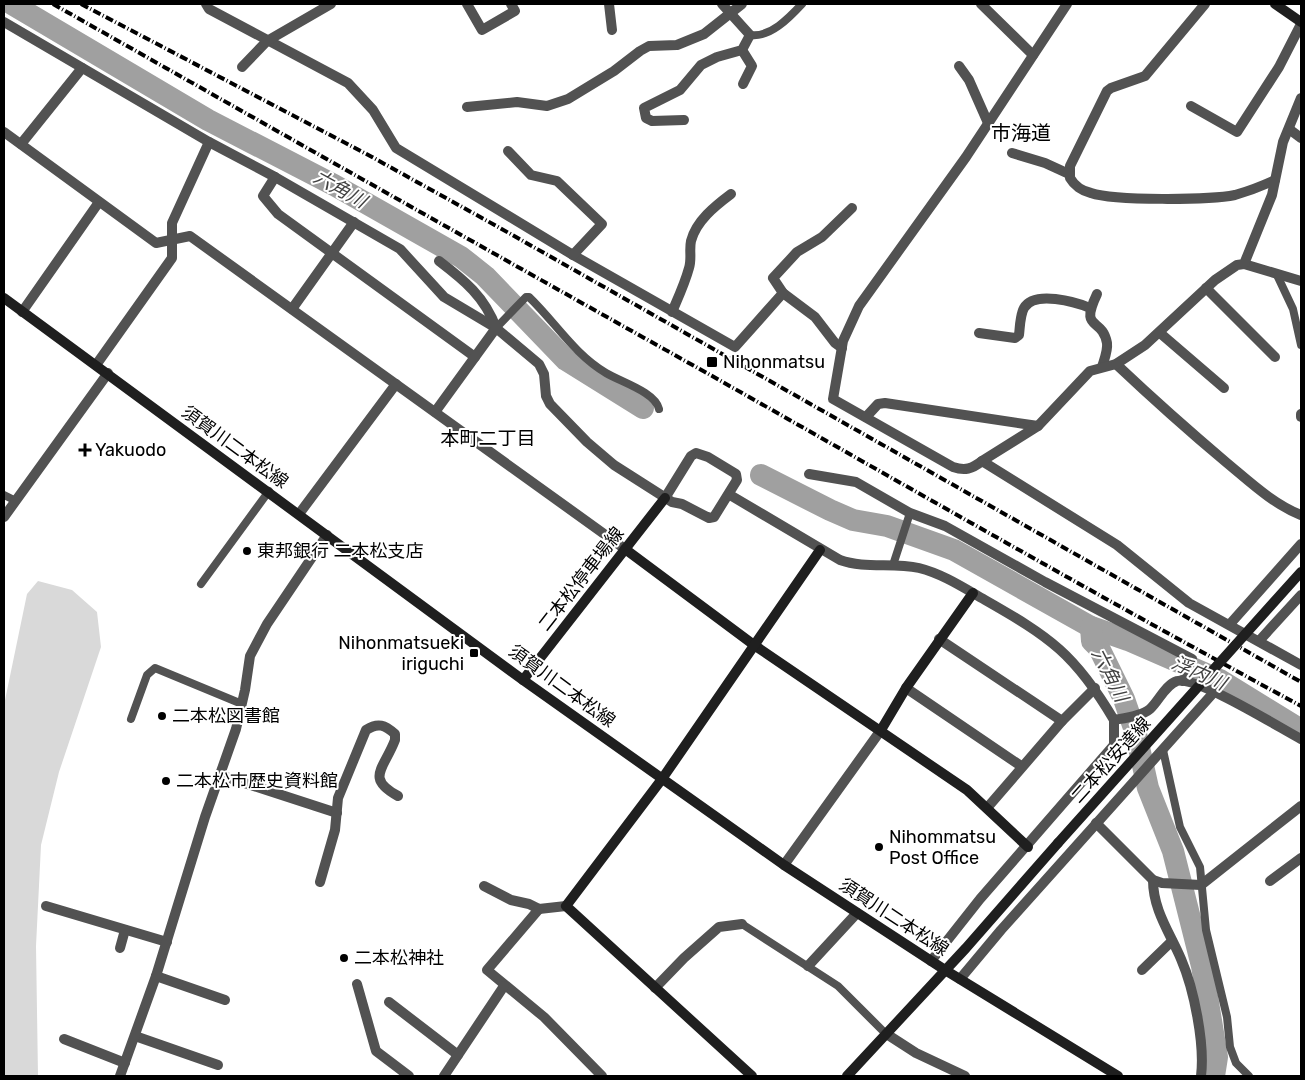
<svg xmlns="http://www.w3.org/2000/svg" width="1305" height="1080" viewBox="0 0 1305 1080" font-family="Rubik,'Noto Sans JP',sans-serif">
<style>
.green{fill:#d9d9d9}
.lines{fill:none;stroke-linecap:round;stroke-linejoin:round}
.river{stroke:#a0a0a0;stroke-width:22}
.lane{stroke:#525252;stroke-width:8}
.street{stroke:#525252;stroke-width:10}
.secondary{stroke:#1f1f1f;stroke-width:10}
.rail{stroke:#000;stroke-width:4;stroke-dasharray:8 2.5 1 2.5;stroke-linecap:butt}
.secondary-bridge{stroke:#1f1f1f;stroke-width:10}
.poi-dot{fill:#000;stroke:#fff;stroke-width:2}
.labels{text-anchor:middle;dominant-baseline:central;stroke-width:4;stroke-linejoin:round;paint-order:stroke}
.poi-label{font-size:18px;fill:#000;stroke:#fff;text-anchor:start}
.street-label{font-size:18px;fill:#000;stroke:#fff}
.water-label{font-size:19px;font-style:italic;fill:#414141;stroke:#fff}
.neighbourhood-label{font-size:19px;fill:#000;stroke:#fff}
.quarter-label{font-size:20px;fill:#000;stroke:#fff}
</style>
<rect width="100%" height="100%" fill="#fff"/>
<!-- green -->
<path class="green" d="M 38,581 L 72,590 L 97,612 L 101,647 L 59,772 L 41,845 L 36,946 L 38,1076 L 4,1076 L 4,705 L 27,594 Z"/>
<g class="lines">
<!-- river -->
<g class="river">
<path d="M 12,4 L 208,120 L 334,185 L 461,257 L 485,276 L 566,360 L 643,408"/>
<path d="M 761,475 L 830,510 L 853,520 L 887,526 L 954,550 L 1091,627 L 1128,640 L 1220,680 L 1301,730"/>
<path d="M 1091,627 L 1092,641 L 1099,648 L 1124,699 L 1136,734 L 1148,788 L 1173,851 L 1202,966 L 1217,1057 L 1214,1076"/>
</g>
<!-- lane -->
<g class="lane">
<path d="M 750,35 C 770,38 789,18 802,4"/>
<path d="M 1277,275 L 1293,309 L 1301,345"/>
<path d="M 496,328 L 526,297 L 529,297 C 556,323 574,354 606,373 C 621,382 655,392 659,409"/>
<path d="M 4,495 L 16,501"/>
<path d="M 893,565 L 910,513"/>
<path d="M 201,584 L 269,491"/>
<path d="M 131,719 L 147,675 L 155,668 L 242,704"/>
<path d="M 1163,750 L 1180,827 L 1200,867 L 1206,930 L 1227,1017 L 1230,1047 L 1236,1063 L 1249,1076"/>
<path d="M 742,924 L 838,986 L 885,1033"/>
</g>
<!-- street -->
<g class="street">
<path d="M 206,4 L 209,9 L 348,83 L 373,110 L 396,148 L 573,255 L 735,347 L 783,293 L 815,317 L 835,343 L 842,348"/>
<path d="M 467,4 L 482,30 L 515,11 L 511,4"/>
<path d="M 609,4 L 612,30"/>
<path d="M 981,4 L 1033,55"/>
<path d="M 1067,4 L 966,157 L 859,306 L 843,341 L 833,399 L 953,467 C 965,471 972,469 982,461 L 1117,545 L 1189,603 L 1301,665"/>
<path d="M 1205,4 L 1145,76 L 1111,88 L 1107,91 L 1070,166 L 1070,178 C 1074,185 1082,191 1091,193 C 1114,201 1210,200 1235,195 C 1249,191 1262,186 1275,180"/>
<path d="M 4,22 L 209,142 L 275,177 L 400,249 L 444,297 L 496,328 L 539,364 L 544,374 L 546,396 L 550,404 L 587,442 L 614,465 L 672,502 L 682,504 L 709,518 L 714,517 L 737,480 L 736,474 L 708,457 L 696,453 L 691,456 L 665,498"/>
<path d="M 742,50 L 752,66 L 743,84"/>
<path d="M 959,66 L 969,80 L 988,123"/>
<path d="M 242,67 L 267,41 L 331,4"/>
<path d="M 1191,106 L 1237,132 L 1279,67 L 1301,24"/>
<path d="M 467,107 L 517,102 L 547,106 L 568,99 L 614,71 L 640,51 L 649,46 L 677,45 L 704,34 L 742,4"/>
<path d="M 684,120 L 652,121 L 646,118 L 644,108 L 680,90 L 701,65 L 717,57 L 742,50 L 750,35 L 722,4"/>
<path d="M 1289,129 L 1301,138"/>
<path d="M 4,132 L 156,243 L 190,236 L 625,549"/>
<path d="M 21,144 L 82,68"/>
<path d="M 508,151 L 531,175 L 557,181 L 602,224 L 573,255"/>
<path d="M 1012,153 L 1045,163 L 1069,174"/>
<path d="M 275,177 L 263,196 L 278,214 L 475,357"/>
<path d="M 1244,264 L 1301,281"/>
<path d="M 1206,288 L 1275,357"/>
<path d="M 783,293 L 773,278 L 797,252 L 822,237 L 852,208"/>
<path d="M 1097,294 C 1079,332 1102,316 1107,343 C 1108,351 1104,360 1102,367"/>
<path d="M 292,309 L 354,222"/>
<path d="M 22,312 L 99,202"/>
<path d="M 672,312 C 678,298 685,283 689,268 C 692,259 689,250 691,241 C 696,221 715,206 731,194"/>
<path d="M 979,333 L 1015,338 L 1019,335 C 1020,327 1020,315 1024,308 C 1034,290 1076,302 1090,308"/>
<path d="M 1160,333 L 1224,388"/>
<path d="M 1116,364 C 1152,398 1189,431 1227,463 C 1250,482 1273,504 1301,515"/>
<path d="M 96,365 L 172,258 L 172,223 L 209,142"/>
<path d="M 435,412 L 496,328 C 485,297 464,280 439,261"/>
<path d="M 1301,414 L 1301,417"/>
<path d="M 866,417 L 878,404 L 885,403 L 1038,426"/>
<path d="M 982,461 L 1038,426 L 1090,371 L 1116,364 L 1145,345 L 1215,280 L 1237,265 L 1244,264 L 1272,195 L 1283,142 L 1301,98"/>
<path d="M 809,474 L 856,482 L 910,513 L 945,526 L 1045,582 L 1192,659 L 1183,681"/>
<path d="M 730,495 L 840,560 C 865,569 893,562 919,568 C 943,574 964,588 985,600 C 1050,637 1075,654 1114,720 C 1125,718 1142,716 1150,709 C 1159,701 1165,685 1177,681 C 1197,676 1280,728 1301,739"/>
<path d="M 299,514 L 396,384"/>
<path d="M 4,517 L 108,373"/>
<path d="M 1230,624 L 1301,544"/>
<path d="M 939,639 L 1062,721"/>
<path d="M 1259,641 L 1301,595"/>
<path d="M 906,688 L 1021,766"/>
<path d="M 220,775 L 337,813"/>
<path d="M 987,808 L 1062,721 L 1095,688"/>
<path d="M 1096,823 L 1153,880 L 1162,883 L 1201,885 L 1301,806"/>
<path d="M 784,865 L 881,730"/>
<path d="M 1153,880 C 1153,910 1170,933 1181,959 C 1194,989 1205,1044 1201,1076"/>
<path d="M 1270,881 L 1301,858"/>
<path d="M 320,882 L 335,830 L 338,798 L 366,730 C 378,722 385,725 395,734 L 395,740 C 384,769 365,778 398,796"/>
<path d="M 484,886 L 511,900 L 529,904 L 539,909 L 566,906"/>
<path d="M 46,906 L 167,942"/>
<path d="M 539,909 L 487,970 L 544,1017 L 602,1076"/>
<path d="M 120,948 L 125,930"/>
<path d="M 931,961 L 980,899 L 1114,745 L 1114,720"/>
<path d="M 808,966 L 857,913"/>
<path d="M 1142,970 L 1172,941"/>
<path d="M 156,976 L 225,1000"/>
<path d="M 960,979 L 1001,930 L 1215,691"/>
<path d="M 357,984 L 376,1051 L 409,1076"/>
<path d="M 655,988 L 684,958 L 719,927 L 742,924"/>
<path d="M 389,1002 L 458,1055"/>
<path d="M 885,1033 L 916,1053 L 965,1076"/>
<path d="M 135,1036 L 218,1065"/>
<path d="M 64,1039 L 125,1063"/>
<path d="M 120,1076 L 156,976 L 205,817 L 236,729 L 245,690 L 250,656 L 267,624 L 327,535"/>
<path d="M 444,1076 L 504,986"/>
</g>
<!-- secondary -->
<g class="secondary">
<path d="M 1275,4 L 1301,22"/>
<path d="M 4,298 L 523,680 L 784,865 L 945,970 L 1118,1076"/>
<path d="M 625,549 L 754,645 L 967,790 L 1028,847"/>
<path d="M 523,680 L 665,498"/>
<path d="M 881,730 L 906,688 L 973,593"/>
<path d="M 752,1076 L 566,906 L 662,779 L 820,550"/>
<path d="M 847,1076 L 966,948 L 1058,843"/>
</g>
<!-- rail -->
<g class="rail">
<path d="M 53,4 C 270,127 487,250 705,372 C 903,484 1101,598 1301,706"/>
<path d="M 81,4 L 372,157 L 500,228 L 1301,682"/>
</g>
<!-- secondary-bridge -->
<path class="secondary-bridge" d="M 1058,843 L 1301,572"/>
</g>
<!-- markers -->
<g class="poi-dot">
<rect x="706" y="356" width="12" height="12" rx="2.5"/>
<path d="M82.5 442.5h5v5h5v5h-5v5h-5v-5h-5v-5h5z"/>
<circle cx="247" cy="551" r="5"/>
<rect x="469" y="648" width="10" height="10" rx="2.5"/>
<circle cx="162" cy="716" r="5"/>
<circle cx="166" cy="781" r="5"/>
<circle cx="879" cy="847" r="5"/>
<circle cx="344" cy="958" r="5"/>
</g>
<g class="labels">
<!-- poi labels -->
<g class="poi-label">
<text x="723" y="362">Nihonmatsu</text>
<text x="95" y="450">Yakuodo</text>
<text x="257" y="551">東邦銀行 二本松支店</text>
<text x="464" y="643" text-anchor="end">Nihonmatsueki<tspan x="464" dy="21">iriguchi</tspan></text>
<text x="172" y="716">二本松図書館</text>
<text x="176" y="781">二本松市歴史資料館</text>
<text x="889" y="837">Nihommatsu<tspan x="889" dy="21">Post Office</tspan></text>
<text x="354" y="958">二本松神社</text>
</g>
<!-- street labels -->
<g class="street-label">
<text transform="translate(235 447) rotate(36)">須賀川二本松線</text>
<text transform="translate(581 579) rotate(-52)">二本松停車場線</text>
<text transform="translate(562 686) rotate(36)">須賀川二本松線</text>
<text transform="translate(1111 760) rotate(-48)">二本松安達線</text>
<text transform="translate(894 917) rotate(33)">須賀川二本松線</text>
</g>
<!-- water labels -->
<g class="water-label">
<text transform="translate(340 189) rotate(29)">六角川</text>
<text transform="translate(1199 673) rotate(24)">浮内川</text>
<text transform="translate(1110 675) rotate(63)">六角川</text>
</g>
<!-- neighbourhood labels -->
<g class="neighbourhood-label">
<text x="488" y="438">本町二丁目</text>
</g>
<!-- quarter labels -->
<g class="quarter-label">
<text x="1021" y="133">市海道</text>
</g>
</g>
<!-- border -->
<rect width="1305" height="1080" fill="none" stroke="#000000" stroke-width="10"/>
</svg>
